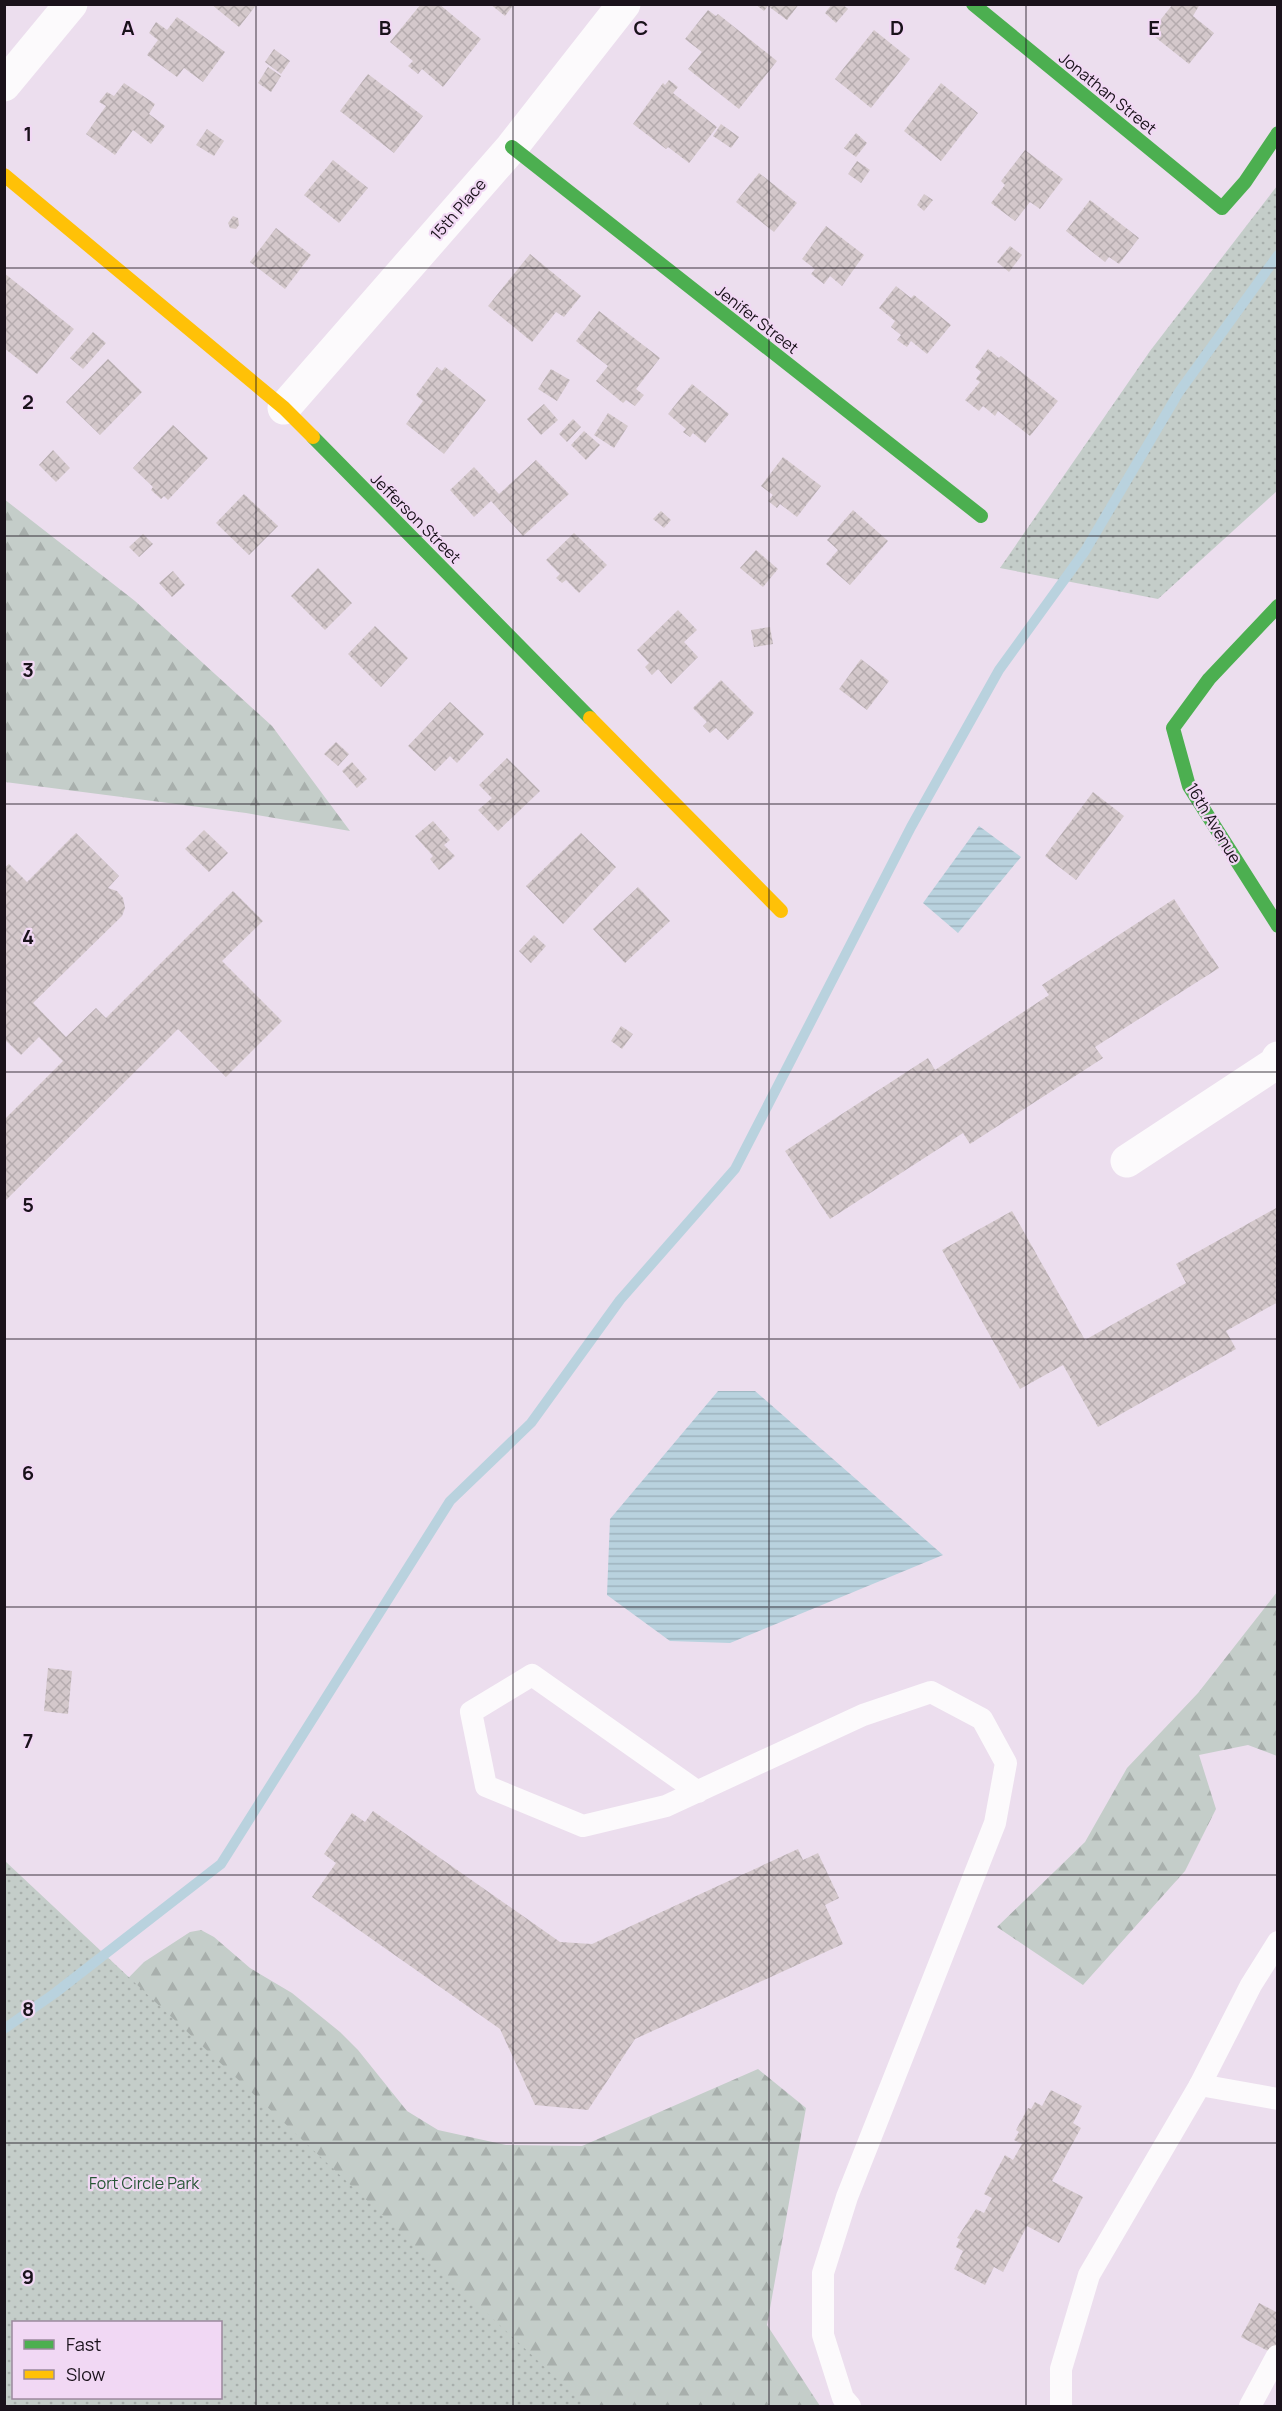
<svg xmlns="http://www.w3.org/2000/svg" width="1282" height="2411" viewBox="0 0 1282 2411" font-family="Manrope,sans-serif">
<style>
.forest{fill:url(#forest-firs);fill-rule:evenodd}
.park{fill:url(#park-dots);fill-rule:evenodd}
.water{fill:url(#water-rules)}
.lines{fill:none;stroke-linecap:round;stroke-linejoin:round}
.stream{stroke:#b9d2de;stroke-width:10}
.building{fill:url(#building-cross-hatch)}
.lane{stroke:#fcfafc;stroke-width:22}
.street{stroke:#fcfafc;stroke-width:33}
.fast{stroke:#4caf50;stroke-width:14}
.slow{stroke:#ffc107;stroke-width:14}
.grid{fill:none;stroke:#1a121b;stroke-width:1.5;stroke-opacity:0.55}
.labels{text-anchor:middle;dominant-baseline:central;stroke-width:4.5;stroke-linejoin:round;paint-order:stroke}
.street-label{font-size:16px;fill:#1a121b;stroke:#f1d8f4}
.park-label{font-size:16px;fill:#265635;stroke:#f1d8f4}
.grid-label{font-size:20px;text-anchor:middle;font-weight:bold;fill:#1a121b;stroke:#f1d8f4;stroke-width:4.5;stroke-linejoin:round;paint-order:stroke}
</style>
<defs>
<pattern id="forest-firs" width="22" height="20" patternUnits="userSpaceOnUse" patternTransform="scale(1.5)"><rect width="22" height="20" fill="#c4cdc9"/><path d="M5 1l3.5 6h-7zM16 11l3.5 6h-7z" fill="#a8afac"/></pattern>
<pattern id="park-dots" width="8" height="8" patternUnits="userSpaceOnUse" patternTransform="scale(1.5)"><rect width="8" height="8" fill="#c4cdc9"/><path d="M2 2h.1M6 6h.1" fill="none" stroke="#a8afac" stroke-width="1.8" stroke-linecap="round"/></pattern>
<pattern id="water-rules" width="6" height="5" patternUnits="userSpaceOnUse" patternTransform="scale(1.5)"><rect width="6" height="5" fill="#b9d2de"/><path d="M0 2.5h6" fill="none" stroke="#9eb3be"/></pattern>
<pattern id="building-cross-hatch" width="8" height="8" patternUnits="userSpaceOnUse" patternTransform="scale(1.5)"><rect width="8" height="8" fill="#d4c8cb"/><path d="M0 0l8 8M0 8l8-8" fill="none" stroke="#b5abae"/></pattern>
</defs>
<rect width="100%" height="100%" fill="#ecdeee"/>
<!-- forest -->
<g class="forest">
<path d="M 4,499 L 135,601 L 272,726 L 350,831 L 246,813 L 5,782 Z"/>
<path d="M 1277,1592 L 1277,1756 L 1248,1745 L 1199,1755 L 1216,1809 L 1185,1871 L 1083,1985 L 997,1927 L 1085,1842 L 1127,1768 L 1198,1693 Z"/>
<path d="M 201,1930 L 214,1937 L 250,1968 L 292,1993 L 340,2032 L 358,2050 L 407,2111 L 438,2130 L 506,2145 L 582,2146 L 758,2069 L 806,2108 L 767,2325 L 820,2406 L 5,2406 L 4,2083 L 91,2016 L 144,1962 L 190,1932 ZM 14,2322 L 220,2322 L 220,2398 L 14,2398 Z"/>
</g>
<!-- park -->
<g class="park">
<path d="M 1277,186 L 1277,491 L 1158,599 L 1000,568 L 1150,351 Z"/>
<path d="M 5,1861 L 586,2406 L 5,2406 ZM 14,2322 L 220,2322 L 220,2398 L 14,2398 Z"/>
</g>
<!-- water -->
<g class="water">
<path d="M 979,826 L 1021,857 L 958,933 L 923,903 Z"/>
<path d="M 718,1391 L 755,1391 L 943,1555 L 730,1643 L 670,1641 L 607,1595 L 610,1519 Z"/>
</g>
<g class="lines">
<!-- stream -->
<path class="stream" d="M 4,2029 L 55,1993 L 221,1864 L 450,1501 L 531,1423 L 620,1300 L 735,1169 L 911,827 L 999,670 L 1085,551 L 1179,392 L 1278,255"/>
</g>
<!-- building -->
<g class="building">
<path d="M 211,4 L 257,4 L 239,27 Z"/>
<path d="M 421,4 L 439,4 L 481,39 L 443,87 L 422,69 L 418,74 L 408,66 L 413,61 L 390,42 Z"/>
<path d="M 490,4 L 514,4 L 505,16 Z"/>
<path d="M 755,4 L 799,4 L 787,20 L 768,6 L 764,11 Z"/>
<path d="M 832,4 L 842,4 L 848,9 L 836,23 L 825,13 Z"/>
<path d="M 1173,4 L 1200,4 L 1193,16 L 1214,33 L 1189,64 L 1150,33 Z"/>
<path d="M 708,10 L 716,16 L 718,14 L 777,61 L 739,109 L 688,69 L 702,52 L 685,39 Z"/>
<path d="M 177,17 L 225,52 L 203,82 L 184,68 L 177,77 L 147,55 L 158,40 L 149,33 L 156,22 L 167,30 Z"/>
<path d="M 874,30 L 910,59 L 871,108 L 835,79 Z"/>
<path d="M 274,49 L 290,61 L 281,74 L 265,62 Z"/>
<path d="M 268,67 L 281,76 L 271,92 L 258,83 Z"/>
<path d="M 368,74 L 423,116 L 394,153 L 340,111 Z"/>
<path d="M 669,80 L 678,87 L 673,93 L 717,127 L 689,163 L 668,147 L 666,149 L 633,124 L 663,83 L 665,85 Z"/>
<path d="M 124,83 L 155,104 L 149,114 L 165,126 L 151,144 L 133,130 L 115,155 L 86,134 L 106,106 L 99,102 L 107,92 L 114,96 Z"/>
<path d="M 941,83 L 978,113 L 941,161 L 904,131 Z"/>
<path d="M 721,124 L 739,137 L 731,148 L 713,136 Z"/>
<path d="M 207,129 L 224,141 L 214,156 L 196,145 Z"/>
<path d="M 856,133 L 867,143 L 856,157 L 844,148 Z"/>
<path d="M 1025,150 L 1063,179 L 1040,209 L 1030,202 L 1015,221 L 991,203 L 1005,185 L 1001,181 Z"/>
<path d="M 333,160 L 368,188 L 339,223 L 304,195 Z"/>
<path d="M 857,161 L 870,170 L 861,183 L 848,174 Z"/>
<path d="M 759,173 L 797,203 L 774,232 L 736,202 Z"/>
<path d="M 924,194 L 933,200 L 924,211 L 917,205 Z"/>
<path d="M 1090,200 L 1139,238 L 1119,264 L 1109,257 L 1105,262 L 1066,231 Z"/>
<path d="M 233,216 L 238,218 L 239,225 L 236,229 L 230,228 L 228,223 Z"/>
<path d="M 826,226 L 864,255 L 842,286 L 830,276 L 824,284 L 811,274 L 815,269 L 802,259 Z"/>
<path d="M 276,228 L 311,255 L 285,289 L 250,262 Z"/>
<path d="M 1010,246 L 1022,255 L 1009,272 L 997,262 Z"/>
<path d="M 530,254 L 581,296 L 564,317 L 556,312 L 532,342 L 488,306 Z"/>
<path d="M 4,273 L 74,329 L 37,374 L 4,348 Z"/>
<path d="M 896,286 L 911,298 L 914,295 L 951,325 L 927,354 L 911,341 L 907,347 L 897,340 L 901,335 L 891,327 L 895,321 L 879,308 Z"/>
<path d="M 599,311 L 660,358 L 636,389 L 644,395 L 635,406 L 626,400 L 623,403 L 596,381 L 608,366 L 576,341 Z"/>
<path d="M 93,332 L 106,343 L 83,369 L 70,358 Z"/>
<path d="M 988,349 L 999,358 L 1001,356 L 1058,401 L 1030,436 L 998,411 L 995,416 L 983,406 L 979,411 L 965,400 L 980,382 L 976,379 L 981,372 L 975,367 Z"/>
<path d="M 108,359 L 142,392 L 100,435 L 66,402 Z"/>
<path d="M 437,367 L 442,371 L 445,367 L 486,400 L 444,454 L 406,424 L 423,401 L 416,395 Z"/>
<path d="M 551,369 L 570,380 L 557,401 L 538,389 Z"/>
<path d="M 692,384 L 729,414 L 705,443 L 693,433 L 690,437 L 683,432 L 686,429 L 668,414 Z"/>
<path d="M 544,404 L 558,420 L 541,435 L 527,419 Z"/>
<path d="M 608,413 L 628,426 L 614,448 L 594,435 Z"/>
<path d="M 573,419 L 581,427 L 567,442 L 559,434 Z"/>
<path d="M 173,425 L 208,458 L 168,500 L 164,496 L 161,499 L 151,490 L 153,487 L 133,468 Z"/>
<path d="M 584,431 L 600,445 L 586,460 L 571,445 Z"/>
<path d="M 53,450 L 70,468 L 56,482 L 39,465 Z"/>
<path d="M 783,457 L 821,486 L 797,517 L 780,504 L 777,508 L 768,501 L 773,495 L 761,486 Z"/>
<path d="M 536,460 L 569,494 L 523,536 L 491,501 L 474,517 L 450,490 L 474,467 L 499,494 Z"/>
<path d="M 244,494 L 278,526 L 249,555 L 216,523 Z"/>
<path d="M 853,510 L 888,541 L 850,585 L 826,564 L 838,550 L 827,540 Z"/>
<path d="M 661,511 L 671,520 L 664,528 L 653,519 Z"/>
<path d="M 574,533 L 607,565 L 579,593 L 566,580 L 562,583 L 556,578 L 560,574 L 546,560 Z"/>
<path d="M 143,534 L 153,544 L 139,557 L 129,547 Z"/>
<path d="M 756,550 L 778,569 L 763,587 L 740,568 Z"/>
<path d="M 318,568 L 352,603 L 325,630 L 291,596 Z"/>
<path d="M 173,571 L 185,585 L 172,597 L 159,583 Z"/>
<path d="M 678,610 L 697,630 L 684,642 L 698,657 L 671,684 L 658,669 L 652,675 L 645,667 L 649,663 L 637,650 Z"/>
<path d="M 375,626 L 408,658 L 381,687 L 348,654 Z"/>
<path d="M 770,627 L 773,644 L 754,647 L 751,630 Z"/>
<path d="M 861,659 L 889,681 L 867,710 L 839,689 Z"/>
<path d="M 721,680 L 754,713 L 728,740 L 716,728 L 710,733 L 703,726 L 707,722 L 693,708 Z"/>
<path d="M 450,702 L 484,734 L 457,763 L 450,756 L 435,771 L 408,746 Z"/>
<path d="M 336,742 L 349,754 L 338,766 L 324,754 Z"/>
<path d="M 507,758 L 540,791 L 498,831 L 478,810 L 492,798 L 479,785 Z"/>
<path d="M 352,762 L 367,779 L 357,788 L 342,771 Z"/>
<path d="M 1093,792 L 1124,816 L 1076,880 L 1045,856 Z"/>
<path d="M 433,821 L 450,840 L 444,845 L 455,856 L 439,870 L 430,859 L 433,856 L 415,836 Z"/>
<path d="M 204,830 L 228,853 L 209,872 L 185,849 Z"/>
<path d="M 76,833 L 119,876 L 108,888 L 117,891 L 123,898 L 125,908 L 122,916 L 33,1003 L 66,1037 L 96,1008 L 106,1018 L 233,891 L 263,921 L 222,961 L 282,1021 L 226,1077 L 178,1029 L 4,1202 L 4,1120 L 63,1061 L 39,1037 L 21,1055 L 4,1039 L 4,868 L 9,864 L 27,882 Z"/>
<path d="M 581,833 L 616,867 L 563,924 L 526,886 Z"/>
<path d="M 638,887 L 670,921 L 625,963 L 593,929 Z"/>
<path d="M 1174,899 L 1219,968 L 1095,1047 L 1103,1058 L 970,1144 L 963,1133 L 830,1219 L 785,1151 L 928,1058 L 935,1070 L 1049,995 L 1042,985 Z"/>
<path d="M 534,935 L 546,946 L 531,963 L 519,951 Z"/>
<path d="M 621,1026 L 633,1034 L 622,1049 L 611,1041 Z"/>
<path d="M 1278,1207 L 1278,1302 L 1226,1331 L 1236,1349 L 1098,1427 L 1063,1365 L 1020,1389 L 942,1250 L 1012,1211 L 1085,1340 L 1186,1283 L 1176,1264 Z"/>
<path d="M 48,1668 L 72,1671 L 68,1714 L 44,1711 Z"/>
<path d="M 373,1811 L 560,1942 L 592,1944 L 798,1849 L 803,1860 L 818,1853 L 839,1898 L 825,1905 L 843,1944 L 635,2039 L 588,2110 L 535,2105 L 500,2029 L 312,1897 L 336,1863 L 324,1854 L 352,1813 L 365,1822 Z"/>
<path d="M 1051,2090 L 1082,2106 L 1073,2123 L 1081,2128 L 1052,2181 L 1083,2197 L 1059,2243 L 1027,2226 L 1003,2272 L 994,2267 L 985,2285 L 954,2269 L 963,2251 L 956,2247 L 960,2239 L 957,2238 L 976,2209 L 984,2213 L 992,2198 L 984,2194 L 1005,2155 L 1013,2160 L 1022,2144 L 1014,2140 L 1019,2132 L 1016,2130 L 1028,2108 L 1031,2109 L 1035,2102 L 1042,2106 Z"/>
<path d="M 1259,2303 L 1278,2313 L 1278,2356 L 1241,2337 Z"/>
</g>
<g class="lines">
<!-- lane -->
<g class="lane">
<path d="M 698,1792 L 532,1675 L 471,1712 L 486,1786 L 583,1826 L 666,1806 L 863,1715 L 931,1692 L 982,1719 L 1006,1763 L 995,1823 L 847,2197 L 823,2273 L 823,2335 L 843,2398 L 850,2406"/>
<path d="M 1200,2085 L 1278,2099"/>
<path d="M 1061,2406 L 1061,2369 L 1089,2275 L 1200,2085 L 1251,1985 L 1278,1942"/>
<path d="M 1250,2406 L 1277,2356"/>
</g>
<!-- street -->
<g class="street">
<path d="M 4,85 L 71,4"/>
<path d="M 284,408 L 512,147 L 624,4"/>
<path d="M 1127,1161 L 1276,1063 L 1278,1058"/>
</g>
<!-- fast -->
<g class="fast">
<path d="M 973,4 L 1222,208 L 1245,182 L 1278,133"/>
<path d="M 512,147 L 981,516"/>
<path d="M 313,437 L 590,718"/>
<path d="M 1278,606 L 1209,679 L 1173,728 L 1189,786 L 1278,926"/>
</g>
<!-- slow -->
<g class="slow">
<path d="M 4,175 L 284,408 L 313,437"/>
<path d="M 590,718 L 781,911"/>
</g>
</g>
<!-- grid -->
<path class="grid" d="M 256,4 L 256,2406M 513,4 L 513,2406M 769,4 L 769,2406M 1026,4 L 1026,2406M 4,268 L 1278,268M 4,536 L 1278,536M 4,804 L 1278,804M 4,1072 L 1278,1072M 4,1339 L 1278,1339M 4,1607 L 1278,1607M 4,1875 L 1278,1875M 4,2143 L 1278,2143"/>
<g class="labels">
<!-- street labels -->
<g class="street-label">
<text transform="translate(1108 93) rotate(39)">Jonathan Street</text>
<text transform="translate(458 209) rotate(-49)">15th Place</text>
<text transform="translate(757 319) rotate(38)">Jenifer Street</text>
<text transform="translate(416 518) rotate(45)">Jefferson Street</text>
<text transform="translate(1214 823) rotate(59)">16th Avenue</text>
</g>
<!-- park labels -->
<g class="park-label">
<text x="144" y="2183">Fort Circle Park</text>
</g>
</g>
<g class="grid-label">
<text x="128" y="35">A</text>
<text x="385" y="35">B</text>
<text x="641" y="35">C</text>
<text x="897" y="35">D</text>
<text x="1154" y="35">E</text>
<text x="28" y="141">1</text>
<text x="28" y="409">2</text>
<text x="28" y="677">3</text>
<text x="28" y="944">4</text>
<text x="28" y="1212">5</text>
<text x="28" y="1480">6</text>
<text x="28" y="1748">7</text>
<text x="28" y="2016">8</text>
<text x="28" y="2284">9</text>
</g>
<!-- border -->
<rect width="1282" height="2411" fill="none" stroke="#1a121b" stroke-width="12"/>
<!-- legend -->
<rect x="12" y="2321" width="210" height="78" fill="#f1d8f4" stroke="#9b899d" stroke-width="1.5"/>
<rect x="24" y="2340" width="30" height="9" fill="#4caf50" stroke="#9b899d" stroke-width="1.5"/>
<text x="66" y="2351" font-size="18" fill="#1a121b">Fast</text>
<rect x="24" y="2370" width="30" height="9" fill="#ffc107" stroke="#9b899d" stroke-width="1.5"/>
<text x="66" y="2381" font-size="18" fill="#1a121b">Slow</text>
</svg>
